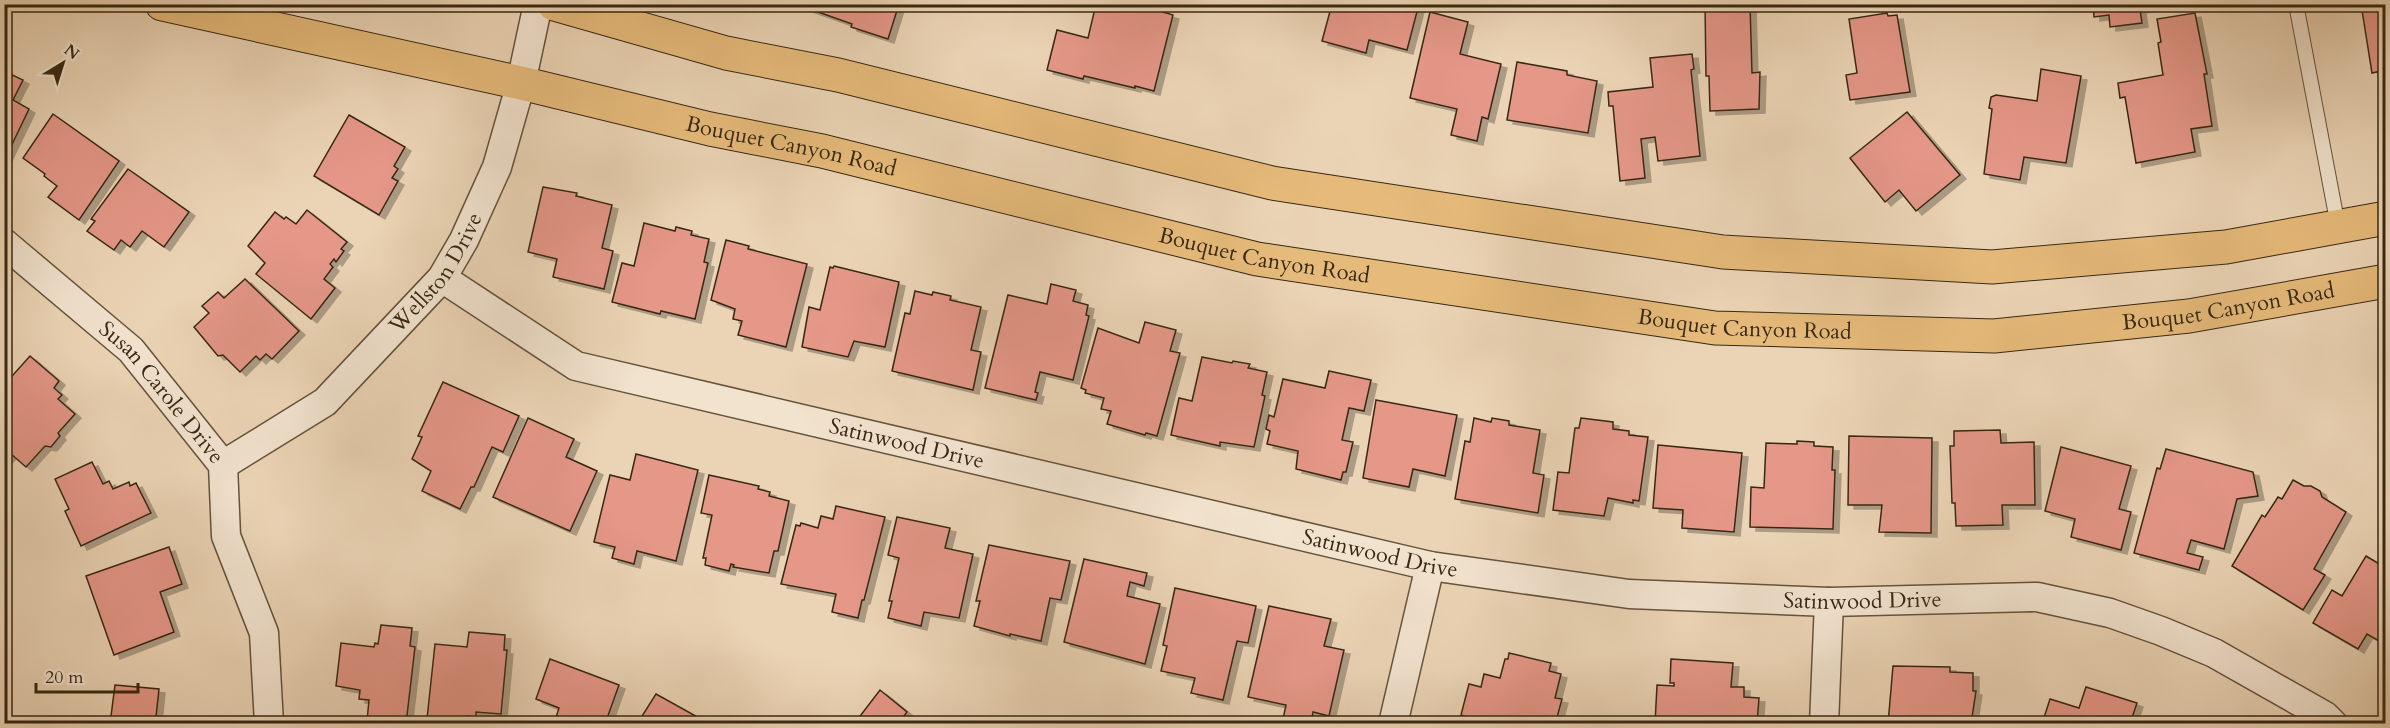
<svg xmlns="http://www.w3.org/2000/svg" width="2390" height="728" viewBox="0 0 2390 728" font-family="Cardo,serif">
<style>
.building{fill:#e59788;stroke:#372813;stroke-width:1.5;filter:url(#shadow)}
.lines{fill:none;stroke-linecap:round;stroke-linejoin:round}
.lane-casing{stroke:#64533c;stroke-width:16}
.street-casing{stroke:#64533c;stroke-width:31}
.primary-casing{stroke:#372813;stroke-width:35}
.lane{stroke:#f2e3cf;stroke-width:14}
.street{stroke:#f2e3cf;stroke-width:28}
.primary{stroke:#e6ba7a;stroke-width:33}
.labels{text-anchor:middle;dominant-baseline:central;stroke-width:5;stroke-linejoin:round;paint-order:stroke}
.street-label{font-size:22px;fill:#372813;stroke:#f2e3cf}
</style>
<defs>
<filter id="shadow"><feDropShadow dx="6" dy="4" stdDeviation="0" flood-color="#0004"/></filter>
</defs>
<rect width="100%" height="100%" fill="#ebd4b5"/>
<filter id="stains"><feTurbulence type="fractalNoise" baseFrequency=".00333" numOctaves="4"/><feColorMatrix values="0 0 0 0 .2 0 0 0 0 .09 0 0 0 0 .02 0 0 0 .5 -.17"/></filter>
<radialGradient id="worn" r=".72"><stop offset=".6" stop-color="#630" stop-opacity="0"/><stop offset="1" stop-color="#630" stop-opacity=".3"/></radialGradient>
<!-- building -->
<g class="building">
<path d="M 805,4 L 899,4 L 888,39 L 851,27 L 852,24 L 804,7 Z"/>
<path d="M 1096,4 L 1136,4 L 1173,15 L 1154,91 L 1135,86 L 1135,88 L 1084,76 L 1083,79 L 1047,70 L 1057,30 L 1088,38 Z"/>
<path d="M 1332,4 L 1419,4 L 1407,50 L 1369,40 L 1366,53 L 1322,41 Z"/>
<path d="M 1705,4 L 1750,4 L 1752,73 L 1760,72 L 1759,109 L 1710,111 L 1709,76 L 1706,76 Z"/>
<path d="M 2093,4 L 2150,4 L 2151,7 L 2140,9 L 2142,23 L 2110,27 L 2109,15 L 2094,17 Z"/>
<path d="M 2361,4 L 2386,4 L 2386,101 L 2381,71 L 2372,73 Z"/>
<path d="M 1430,12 L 1468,22 L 1460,54 L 1501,64 L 1488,119 L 1482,117 L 1477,141 L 1451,135 L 1457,109 L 1410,98 Z"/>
<path d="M 1887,13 L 1888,16 L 1897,15 L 1910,92 L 1850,100 L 1846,75 L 1857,73 L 1849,19 Z"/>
<path d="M 2195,13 L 2207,74 L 2204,74 L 2212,126 L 2191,129 L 2195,152 L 2136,163 L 2125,97 L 2120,98 L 2118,83 L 2163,75 L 2158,43 L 2161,42 L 2157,19 Z"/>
<path d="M 1692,54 L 1694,69 L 1691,70 L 1700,156 L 1658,161 L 1655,137 L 1641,139 L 1645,178 L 1620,181 L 1613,106 L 1609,106 L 1608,92 L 1653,87 L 1650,58 Z"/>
<path d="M 1517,62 L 1567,71 L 1567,75 L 1597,81 L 1588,133 L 1507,120 Z"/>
<path d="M 2041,69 L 2081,76 L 2066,163 L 2024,157 L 2020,180 L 1984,174 L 1992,109 L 1989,108 L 1991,97 L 1996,95 L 2037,101 Z"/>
<path d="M 4,71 L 23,80 L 13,100 L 29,109 L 4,161 Z"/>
<path d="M 1907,112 L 1960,175 L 1916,211 L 1899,190 L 1885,202 L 1850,158 Z"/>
<path d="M 53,114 L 119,161 L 79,220 L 48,197 L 57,186 L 44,176 L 45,174 L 23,158 Z"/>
<path d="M 349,115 L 405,147 L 394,166 L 398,169 L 392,178 L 398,181 L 379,215 L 314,176 Z"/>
<path d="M 128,169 L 189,212 L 164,247 L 142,231 L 130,247 L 121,240 L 114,250 L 87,231 L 95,221 L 91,219 Z"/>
<path d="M 543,187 L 577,193 L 576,196 L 612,205 L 602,248 L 613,251 L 604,289 L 553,277 L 557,259 L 528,252 Z"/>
<path d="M 307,210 L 347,242 L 341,249 L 344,251 L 336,262 L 334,259 L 330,264 L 333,267 L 324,279 L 335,288 L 311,319 L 256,274 L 265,263 L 248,246 L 275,212 L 284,219 L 286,217 L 296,224 Z"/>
<path d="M 644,223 L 675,231 L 676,227 L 692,231 L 691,235 L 709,239 L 704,262 L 708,263 L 695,319 L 661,311 L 660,314 L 612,302 L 622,263 L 634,266 Z"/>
<path d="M 726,240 L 749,246 L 748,249 L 807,264 L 786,347 L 738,335 L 742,321 L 733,319 L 735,309 L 711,300 Z"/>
<path d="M 834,266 L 899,282 L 885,347 L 854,341 L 848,357 L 802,347 L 809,307 L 820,310 L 830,267 L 833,268 Z"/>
<path d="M 245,279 L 299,331 L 272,359 L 266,354 L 260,360 L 256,356 L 240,372 L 223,355 L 218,356 L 194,327 L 209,313 L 202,306 L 218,292 L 224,298 Z"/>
<path d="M 1051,284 L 1076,290 L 1073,301 L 1088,305 L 1086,315 L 1089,316 L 1073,380 L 1040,372 L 1035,392 L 1038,393 L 1036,400 L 985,388 L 1008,295 L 1047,304 Z"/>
<path d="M 915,291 L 932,295 L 933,292 L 951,296 L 950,300 L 981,307 L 971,350 L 981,352 L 973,390 L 892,371 L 905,313 L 910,314 Z"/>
<path d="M 1145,322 L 1176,330 L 1170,351 L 1180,353 L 1157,436 L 1146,433 L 1145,435 L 1107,424 L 1111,411 L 1101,409 L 1104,398 L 1085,393 L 1086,390 L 1081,388 L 1098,328 L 1139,343 Z"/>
<path d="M 30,356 L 59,381 L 54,388 L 62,395 L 58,399 L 75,414 L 58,433 L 60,436 L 51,447 L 45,446 L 26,467 L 11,454 L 4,461 L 4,385 Z"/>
<path d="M 1202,357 L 1232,363 L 1233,361 L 1250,364 L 1248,368 L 1267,372 L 1262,395 L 1265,396 L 1254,447 L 1220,442 L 1220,446 L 1171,435 L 1179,398 L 1192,401 Z"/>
<path d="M 1329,371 L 1371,380 L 1364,411 L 1349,408 L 1342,440 L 1353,442 L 1346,472 L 1343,472 L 1341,480 L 1296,469 L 1298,451 L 1267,444 L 1270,431 L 1266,429 L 1269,415 L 1274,417 L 1283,379 L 1325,388 Z"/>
<path d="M 443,382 L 519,416 L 503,452 L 492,447 L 474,487 L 471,487 L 460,509 L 422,491 L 431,471 L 412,459 L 422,437 L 418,436 Z"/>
<path d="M 1376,400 L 1457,415 L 1445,476 L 1413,469 L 1409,487 L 1363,478 Z"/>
<path d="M 528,418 L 574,439 L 566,457 L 597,471 L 570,531 L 493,497 Z"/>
<path d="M 1474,418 L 1491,422 L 1492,418 L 1509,421 L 1509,425 L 1540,430 L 1533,473 L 1544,475 L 1538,513 L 1455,499 L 1465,441 L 1470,442 Z"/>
<path d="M 1581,418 L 1613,422 L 1613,429 L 1629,431 L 1629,435 L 1648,437 L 1639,501 L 1633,500 L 1633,503 L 1608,498 L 1604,516 L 1553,510 L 1558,472 L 1569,473 L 1575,428 L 1579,428 Z"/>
<path d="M 2000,430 L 2001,443 L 2034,442 L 2035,505 L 2002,505 L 2003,525 L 1956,526 L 1955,503 L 1952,503 L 1950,446 L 1954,446 L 1954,431 Z"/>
<path d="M 1849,436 L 1932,438 L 1931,533 L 1879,532 L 1882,505 L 1848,505 Z"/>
<path d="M 1797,441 L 1814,442 L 1814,446 L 1833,447 L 1832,470 L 1835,470 L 1833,529 L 1750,527 L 1751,487 L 1764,488 L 1766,443 L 1797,444 Z"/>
<path d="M 1658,445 L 1742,453 L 1734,532 L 1682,528 L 1683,510 L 1653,508 Z"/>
<path d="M 2061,447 L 2131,466 L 2119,509 L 2131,512 L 2121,550 L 2071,537 L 2075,519 L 2045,511 Z"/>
<path d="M 2166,449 L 2253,472 L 2258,496 L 2237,499 L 2224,549 L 2191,540 L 2187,553 L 2203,557 L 2199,570 L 2134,553 L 2157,468 L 2160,469 Z"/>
<path d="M 636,454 L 698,470 L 676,561 L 637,551 L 634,564 L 612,558 L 615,547 L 594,542 L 610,475 L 630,480 Z"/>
<path d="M 92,462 L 103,484 L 109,481 L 113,489 L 129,482 L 130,486 L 136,483 L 151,513 L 81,546 L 65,511 L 69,509 L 55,479 Z"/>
<path d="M 709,475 L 759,486 L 758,489 L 770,492 L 769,496 L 789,501 L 778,551 L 774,551 L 769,573 L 733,567 L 734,565 L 731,564 L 729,571 L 705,565 L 706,558 L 703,558 L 712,515 L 701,513 Z"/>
<path d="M 2293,480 L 2304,486 L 2311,486 L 2320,491 L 2322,497 L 2346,512 L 2314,569 L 2325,575 L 2303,610 L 2232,566 L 2262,515 L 2265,517 L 2278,497 L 2282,499 Z"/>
<path d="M 836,506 L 885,517 L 864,600 L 862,600 L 858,618 L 832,612 L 836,594 L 781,584 L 796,525 L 800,526 L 801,523 L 818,528 L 821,516 L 833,519 Z"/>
<path d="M 897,517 L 950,528 L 945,548 L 973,554 L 959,618 L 924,612 L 921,626 L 888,618 L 892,601 L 889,601 L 899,558 L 888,555 Z"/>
<path d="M 989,545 L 1070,561 L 1061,600 L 1050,598 L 1041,641 L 1010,634 L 1010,636 L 974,626 L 980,601 L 976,601 Z"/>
<path d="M 169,547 L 182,584 L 160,592 L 174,632 L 114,655 L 86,576 Z"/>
<path d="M 2366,556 L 2386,568 L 2386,645 L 2367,634 L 2358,649 L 2313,623 L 2332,590 L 2342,596 Z"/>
<path d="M 1084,559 L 1147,573 L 1144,586 L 1130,582 L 1127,596 L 1160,604 L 1145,664 L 1064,642 Z"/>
<path d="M 1175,588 L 1256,606 L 1248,643 L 1237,641 L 1223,700 L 1191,693 L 1195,678 L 1161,671 L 1167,646 L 1163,645 Z"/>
<path d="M 1269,606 L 1331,619 L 1324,646 L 1344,650 L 1329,716 L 1313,712 L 1311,724 L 1282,724 L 1286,705 L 1248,697 Z"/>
<path d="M 381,625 L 412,628 L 410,646 L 415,647 L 406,724 L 367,721 L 369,700 L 359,699 L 360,690 L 336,686 L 341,643 L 374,647 L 375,643 L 378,644 Z"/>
<path d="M 469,632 L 505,635 L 504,650 L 507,650 L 501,714 L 476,712 L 476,717 L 467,716 L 466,722 L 427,719 L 435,644 L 467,647 Z"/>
<path d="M 1509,653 L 1551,663 L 1549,671 L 1561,674 L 1555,698 L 1562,699 L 1556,721 L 1551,719 L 1550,724 L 1484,724 L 1461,715 L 1469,684 L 1481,687 L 1484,674 L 1500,678 L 1505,659 L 1508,659 Z"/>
<path d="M 550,659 L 619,685 L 605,724 L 554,724 L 559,708 L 536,699 Z"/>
<path d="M 1671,659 L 1733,663 L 1731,687 L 1744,687 L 1744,697 L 1759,698 L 1757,724 L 1655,724 L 1657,685 L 1674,686 L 1674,683 L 1670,683 Z"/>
<path d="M 1893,666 L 1950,667 L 1950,672 L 1973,673 L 1973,691 L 1976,691 L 1971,724 L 1888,724 Z"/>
<path d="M 115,685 L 159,689 L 156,717 L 173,718 L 173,724 L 110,724 Z"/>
<path d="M 2086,687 L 2137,703 L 2130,724 L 2042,724 L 2050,699 L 2079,708 Z"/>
<path d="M 880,690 L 907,712 L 898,724 L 854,724 Z"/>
<path d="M 656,694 L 710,724 L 637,724 Z"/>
</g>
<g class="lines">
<defs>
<path id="lane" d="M 2296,4 L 2338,226"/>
<g id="street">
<path id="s1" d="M 4,243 L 131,350 L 223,465 L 226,536 L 264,633 L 269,724"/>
<path id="s2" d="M 442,278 L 576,366 L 1430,566 L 1629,594 L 1829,602 L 2037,597 L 2110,613 L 2161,631 L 2214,653 L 2325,716 L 2333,724"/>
<path id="s3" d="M 223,465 L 325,402 L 442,278 L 464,240 L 497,167 L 521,83 L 538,4"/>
<path d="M 1393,724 L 1430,566"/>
<path d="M 1824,724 L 1829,602"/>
</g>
<g id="primary">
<path id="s4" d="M 162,4 L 521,83 L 710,129 L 822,151 L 1257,259 L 1715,328 L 1994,336 L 2189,316 L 2386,281"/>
<path d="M 554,4 L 726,53 L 838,75 L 1272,183 L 1723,252 L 1992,267 L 2226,247 L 2386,218"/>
</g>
</defs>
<!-- lane casing -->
<use href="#lane" class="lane-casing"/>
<!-- street casing -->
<use href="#street" class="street-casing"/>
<!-- primary casing -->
<use href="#primary" class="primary-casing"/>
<!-- lane -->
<use href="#lane" class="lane"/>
<!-- street -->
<use href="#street" class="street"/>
<!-- primary -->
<use href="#primary" class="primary"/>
</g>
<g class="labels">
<!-- street labels -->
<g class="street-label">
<text stroke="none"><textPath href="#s4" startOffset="645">Bouquet Canyon Road</textPath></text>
<text stroke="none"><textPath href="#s4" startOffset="1131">Bouquet Canyon Road</textPath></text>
<text stroke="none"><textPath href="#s3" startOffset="291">Wellston Drive</textPath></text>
<text stroke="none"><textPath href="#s4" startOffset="2103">Bouquet Canyon Road</textPath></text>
<text stroke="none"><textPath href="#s4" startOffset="1617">Bouquet Canyon Road</textPath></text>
<text stroke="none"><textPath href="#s1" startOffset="218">Susan Carole Drive</textPath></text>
<text stroke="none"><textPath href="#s2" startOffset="500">Satinwood Drive</textPath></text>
<text stroke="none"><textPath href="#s2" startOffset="986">Satinwood Drive</textPath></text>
<text stroke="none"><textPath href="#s2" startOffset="1472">Satinwood Drive</textPath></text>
</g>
</g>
<!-- margin -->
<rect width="2390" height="728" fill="none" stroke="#ebd4b5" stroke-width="24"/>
<rect x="6" y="6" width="2378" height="716" fill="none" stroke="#372813" stroke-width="3"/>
<rect x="12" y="12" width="2366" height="704" fill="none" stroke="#372813" stroke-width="1.5"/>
<!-- north arrow -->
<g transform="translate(63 63) rotate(38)" stroke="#f2e3cf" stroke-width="4.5" paint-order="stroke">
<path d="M0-4.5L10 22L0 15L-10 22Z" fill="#372813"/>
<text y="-9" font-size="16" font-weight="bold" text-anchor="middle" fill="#372813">N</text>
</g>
<!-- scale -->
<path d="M36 683v9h102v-9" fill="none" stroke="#372813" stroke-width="3"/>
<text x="45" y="683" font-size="18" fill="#372813" stroke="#f2e3cf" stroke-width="4.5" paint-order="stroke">20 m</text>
<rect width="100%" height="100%" filter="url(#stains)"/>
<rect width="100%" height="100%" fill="url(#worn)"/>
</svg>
